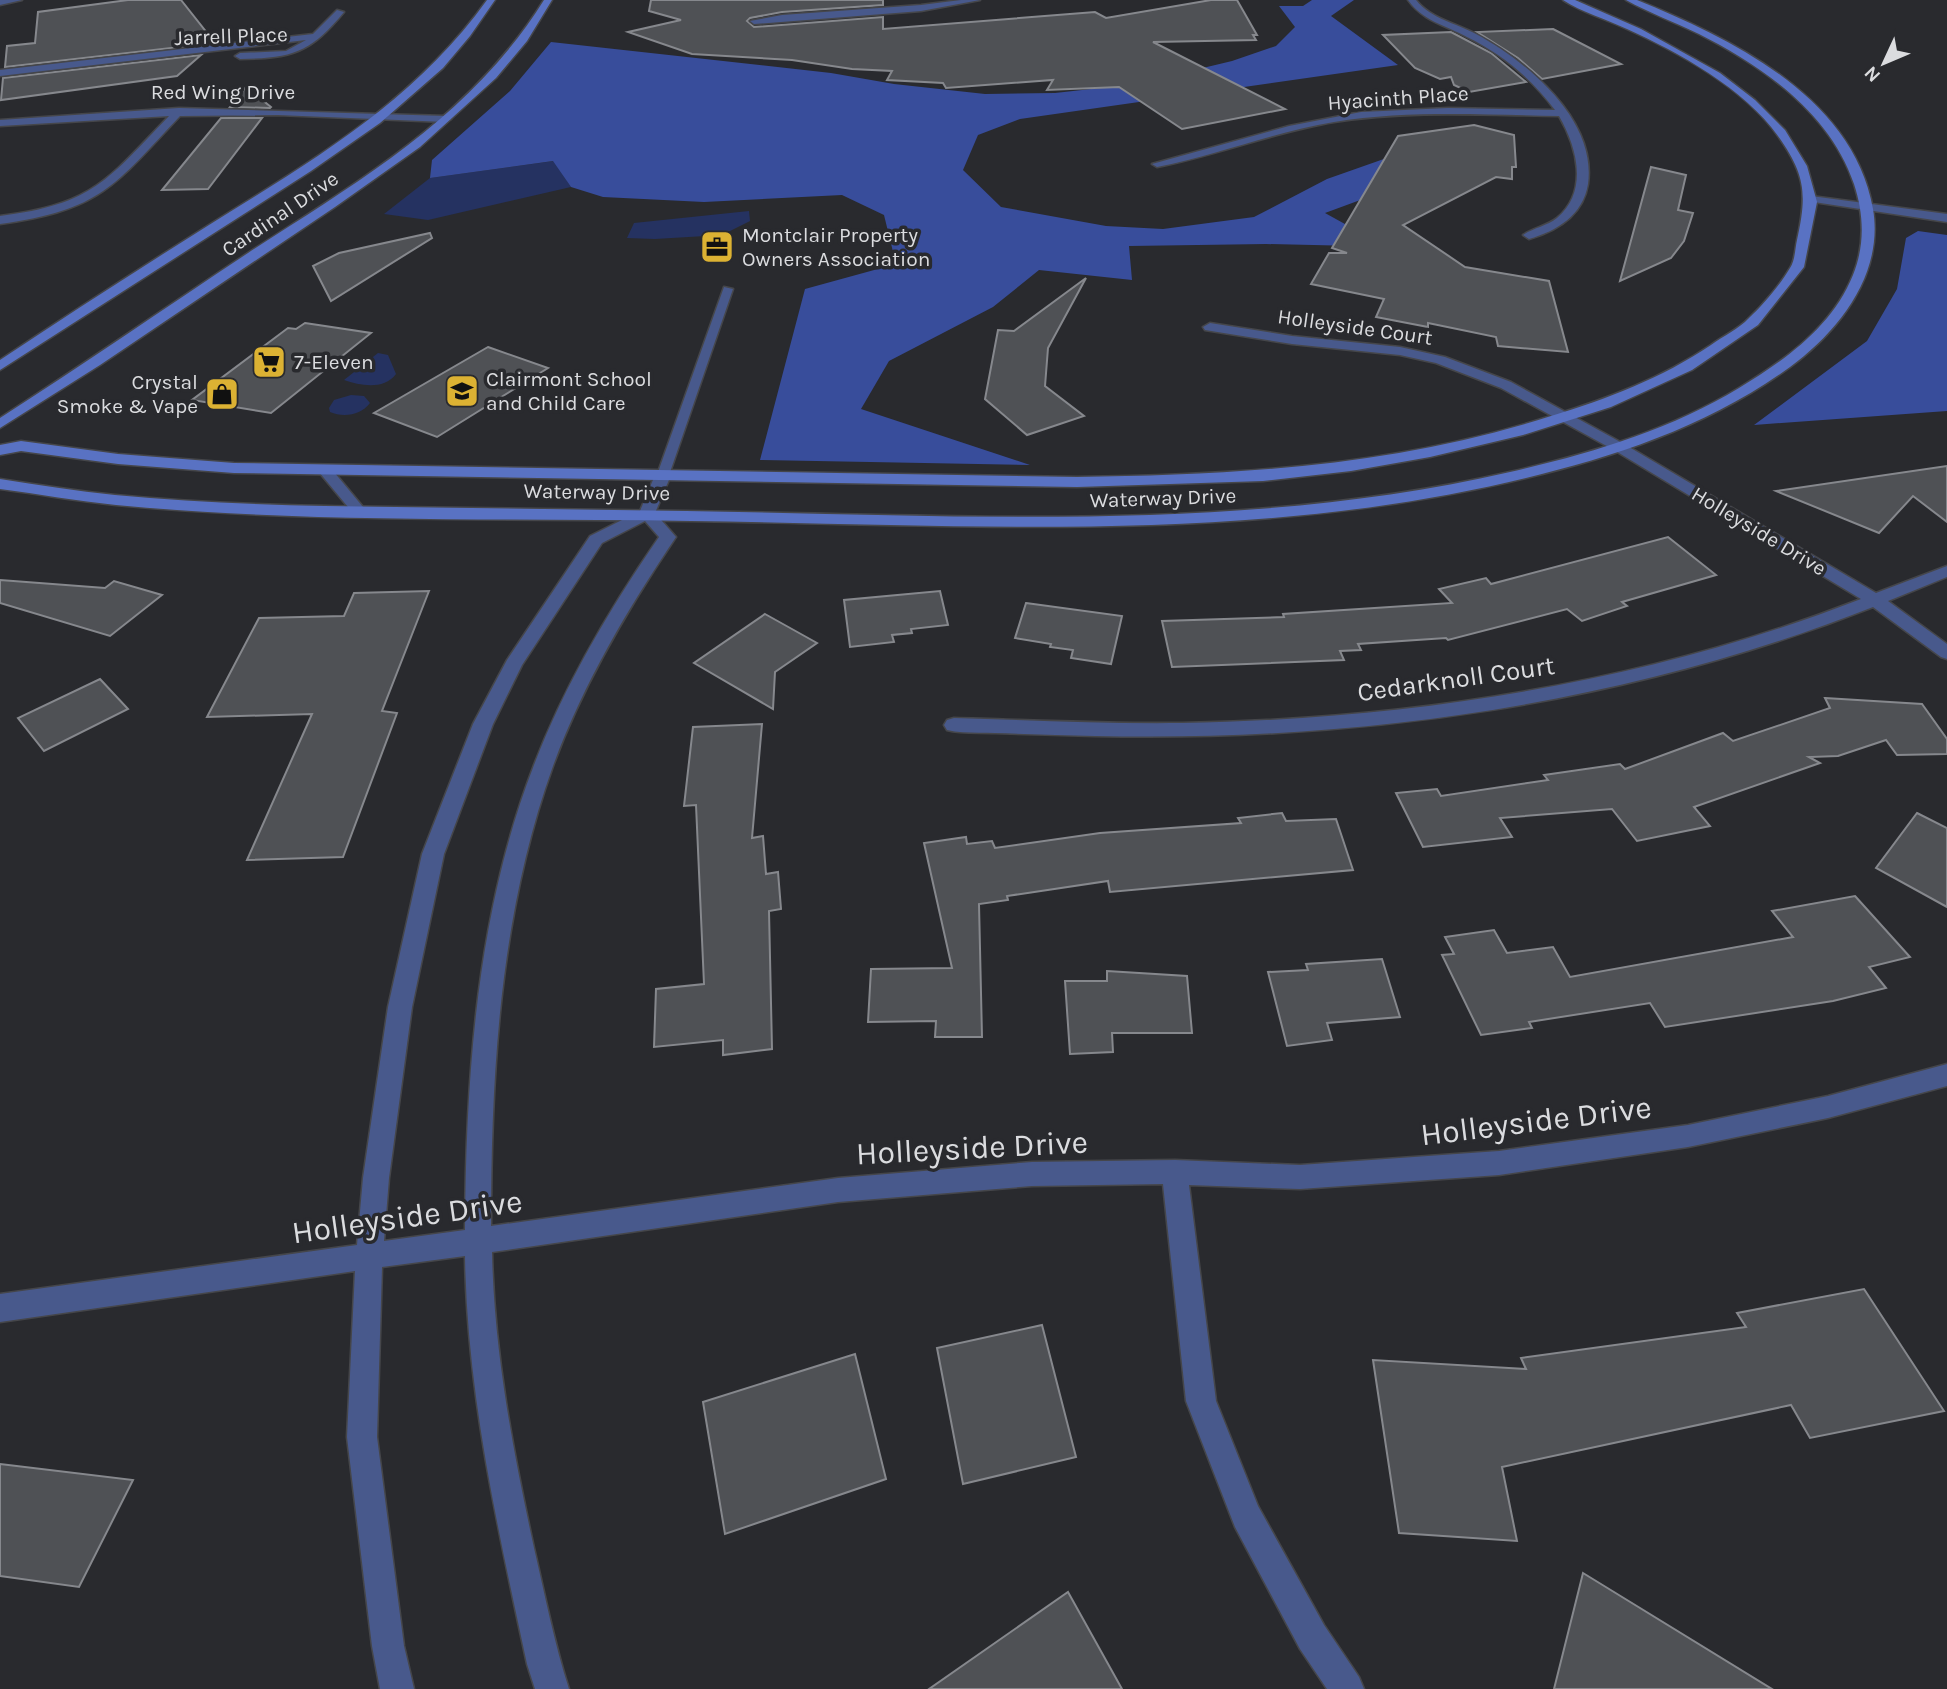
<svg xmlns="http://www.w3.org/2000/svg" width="1947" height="1689" viewBox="0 0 1947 1689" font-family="Karla,sans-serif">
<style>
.green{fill:#253261}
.forest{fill:#384d9b}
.building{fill:#4f5155;stroke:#86888d;stroke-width:2}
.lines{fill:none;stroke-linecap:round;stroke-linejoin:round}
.lane-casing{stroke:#45464a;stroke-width:3}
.street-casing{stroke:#45464a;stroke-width:3}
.secondary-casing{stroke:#45464a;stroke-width:3}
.lane{fill:#48598c;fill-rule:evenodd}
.street{fill:#48598c;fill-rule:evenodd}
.secondary{fill:#5972c3;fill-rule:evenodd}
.labels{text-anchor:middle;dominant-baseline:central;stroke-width:7;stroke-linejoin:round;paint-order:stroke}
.far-street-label{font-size:21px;fill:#dbdcdf;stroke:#292a2e}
.far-poi-label{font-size:21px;fill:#dbdcdf;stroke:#292a2e;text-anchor:start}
.street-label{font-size:26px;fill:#dbdcdf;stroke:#292a2e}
.near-street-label{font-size:32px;fill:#dbdcdf;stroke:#292a2e}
</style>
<rect width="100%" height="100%" fill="#292a2e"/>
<!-- green -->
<g class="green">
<path d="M 554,161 L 571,187 L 428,220 L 384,214 L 430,178 Z"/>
<path d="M 749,211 L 750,221 L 722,235 L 655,239 L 627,238 L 634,223 Z"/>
<path d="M 378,353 L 388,355 L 396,374 C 384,390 361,386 344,380 Z"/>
<path d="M 351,395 L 364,396 L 370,403 C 361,415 344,418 330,412 L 329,408 L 334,400 Z"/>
</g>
<!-- forest -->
<g class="forest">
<path d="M 1312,0 L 1354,0 L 1331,16 L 1398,65 L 1020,119 L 978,135 L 963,170 L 1001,207 L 1106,226 L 1163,229 L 1254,217 L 1327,179 L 1398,154 L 1450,167 L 1325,213 L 1430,271 L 1356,246 L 1266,244 L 1129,246 L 1132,280 L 1039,270 L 993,307 L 889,361 L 861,409 L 1030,465 L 760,460 L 805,289 L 896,264 L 884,215 L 842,195 L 704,202 L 603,197 L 571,187 L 553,161 L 430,178 L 432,160 L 510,91 L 551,42 L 831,73 L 894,84 L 985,94 L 1055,93 L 1136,84 L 1232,61 L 1276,46 L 1295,27 L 1279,6 L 1303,6 Z"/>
<path d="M 1918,231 L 1947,235 L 1947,411 L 1754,425 L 1867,341 L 1897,289 L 1906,238 Z"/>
</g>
<!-- building -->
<g class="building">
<path d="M 128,0 L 181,0 L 215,43 L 5,67 L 7,46 L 35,43 L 38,12 Z"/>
<path d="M 651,0 L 883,0 L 883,5 L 782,12 L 750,18 L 747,21 L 754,27 L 883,17 L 883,29 L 1095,12 L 1106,18 L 1211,0 L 1237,0 L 1257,35 L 1253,35 L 1256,40 L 1153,42 L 1285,109 L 1182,129 L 1119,87 L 1047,90 L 1053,80 L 946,88 L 943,83 L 887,80 L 892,71 L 852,69 L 792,60 L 692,54 L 628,32 L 681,20 L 649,11 Z"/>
<path d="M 1553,29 L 1621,64 L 1542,79 L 1518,58 L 1477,32 Z"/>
<path d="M 1451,32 L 1491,53 L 1526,82 L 1469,92 L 1454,85 L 1451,77 L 1440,79 L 1415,68 L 1383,35 Z"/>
<path d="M 201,55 L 177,76 L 1,100 L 3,78 Z"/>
<path d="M 246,87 L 271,107 L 270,108 L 230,107 Z"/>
<path d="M 221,118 L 262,118 L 208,189 L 162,190 Z"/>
<path d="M 1474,125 L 1514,135 L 1516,167 L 1512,167 L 1512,179 L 1496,177 L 1403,225 L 1465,267 L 1549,281 L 1568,352 L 1498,346 L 1496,337 L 1428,323 L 1428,327 L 1376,317 L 1384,299 L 1311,284 L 1329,253 L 1347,253 L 1332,248 L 1398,136 Z"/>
<path d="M 1651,167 L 1686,175 L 1678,210 L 1693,213 L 1684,241 L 1671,258 L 1620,281 Z"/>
<path d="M 430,233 L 432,238 L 331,301 L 313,266 L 339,253 Z"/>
<path d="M 1086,278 L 1048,348 L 1045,386 L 1084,416 L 1027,435 L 985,399 L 998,330 L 1014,331 Z"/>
<path d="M 305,323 L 371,333 L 271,413 L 192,400 L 288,328 L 296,329 Z"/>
<path d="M 488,347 L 548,368 L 437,437 L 374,413 Z"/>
<path d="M 1947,466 L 1947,522 L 1913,496 L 1879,533 L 1776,491 Z"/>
<path d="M 1668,537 L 1716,575 L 1622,602 L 1627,606 L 1582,621 L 1567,609 L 1448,640 L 1446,638 L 1358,644 L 1361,650 L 1340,651 L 1344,660 L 1172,667 L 1162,621 L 1284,617 L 1283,614 L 1452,603 L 1439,589 L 1486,578 L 1491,584 Z"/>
<path d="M 0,580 L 105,588 L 114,581 L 162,595 L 110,636 L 0,603 Z"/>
<path d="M 429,591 L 382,711 L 397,713 L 343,857 L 247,860 L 312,714 L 207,717 L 259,618 L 344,616 L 354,593 Z"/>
<path d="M 940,591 L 948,625 L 911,629 L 912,633 L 892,635 L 894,642 L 850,647 L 844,600 Z"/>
<path d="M 1026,603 L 1122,616 L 1111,664 L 1071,658 L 1073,650 L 1050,647 L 1051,644 L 1015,638 Z"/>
<path d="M 765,614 L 817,643 L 775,672 L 773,709 L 694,663 Z"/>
<path d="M 100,679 L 128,709 L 44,751 L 18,718 Z"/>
<path d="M 1825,698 L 1922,704 L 1947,739 L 1947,754 L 1897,755 L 1886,740 L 1838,756 L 1809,757 L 1820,763 L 1694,807 L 1710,826 L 1637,841 L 1612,809 L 1500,818 L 1512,837 L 1423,847 L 1396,793 L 1437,789 L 1441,796 L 1548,780 L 1544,775 L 1620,764 L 1625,769 L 1723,733 L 1733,741 L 1830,708 Z"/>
<path d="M 762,724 L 752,838 L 763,836 L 766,874 L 778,872 L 781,909 L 769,911 L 772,1049 L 723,1055 L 723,1040 L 654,1047 L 656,989 L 704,984 L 696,805 L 684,806 L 693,727 Z"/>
<path d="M 1282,813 L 1286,821 L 1336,819 L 1353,870 L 1110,892 L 1108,881 L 1007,896 L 1008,900 L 979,904 L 982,1037 L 935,1037 L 936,1021 L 868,1022 L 871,969 L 952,968 L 924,843 L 966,837 L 967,844 L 992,841 L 995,848 L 1100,833 L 1241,823 L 1238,818 Z"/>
<path d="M 1917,813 L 1947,828 L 1947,907 L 1876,868 Z"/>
<path d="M 1855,896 L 1910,957 L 1869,967 L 1886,988 L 1833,1001 L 1665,1027 L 1650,1003 L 1529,1022 L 1532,1028 L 1481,1035 L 1442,955 L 1454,954 L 1445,937 L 1494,930 L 1507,953 L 1553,947 L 1570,977 L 1793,937 L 1772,911 Z"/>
<path d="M 1382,959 L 1400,1017 L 1327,1023 L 1332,1040 L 1287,1046 L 1268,972 L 1308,970 L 1306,964 Z"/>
<path d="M 1107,971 L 1187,976 L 1192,1033 L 1112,1033 L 1113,1052 L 1070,1054 L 1065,981 L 1107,981 Z"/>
<path d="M 1864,1289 L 1944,1411 L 1810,1438 L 1791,1405 L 1502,1467 L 1517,1541 L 1399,1533 L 1373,1360 L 1526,1369 L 1521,1358 L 1746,1327 L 1737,1313 Z"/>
<path d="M 1042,1325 L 1076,1457 L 963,1484 L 937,1348 Z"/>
<path d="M 855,1354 L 886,1479 L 725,1534 L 703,1402 Z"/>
<path d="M 0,1464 L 133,1480 L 79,1587 L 0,1576 Z"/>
<path d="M 1583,1573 L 1772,1689 L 1554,1689 Z"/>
<path d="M 1068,1592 L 1122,1689 L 929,1689 Z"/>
</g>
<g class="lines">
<defs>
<g id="lane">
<path d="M 724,287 L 733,289 L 669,475 L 663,479 L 658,478 L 657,475 Z"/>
<path d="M 324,465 L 329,466 L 363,507 L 363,513 L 353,513 L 319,472 L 318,469 Z"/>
</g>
<g id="street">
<path d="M 0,0 L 22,0 L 0,5 Z"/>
<path d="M 961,0 L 980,0 L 921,11 L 754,24 L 750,21 L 782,15 L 921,5 Z"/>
<path d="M 1408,0 L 1416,0 C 1431,19 1456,23 1476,34 C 1526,61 1597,119 1588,184 C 1583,215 1557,231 1529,239 L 1523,235 C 1533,228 1547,226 1557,218 C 1589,191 1577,147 1559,116 C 1484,115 1408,110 1334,122 C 1274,132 1217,155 1157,167 L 1152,164 L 1289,126 L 1361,112 L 1448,108 L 1555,110 C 1532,79 1502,54 1467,37 C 1445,25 1423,21 1408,0 Z"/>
<path d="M 337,10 L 344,12 C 310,53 293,58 240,59 L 235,56 L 240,53 L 286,51 L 306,40 L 0,76 L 0,70 L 313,34 Z"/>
<path d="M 179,108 L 446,116 L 451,119 L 446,122 L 278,115 L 180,116 C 114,186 101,210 0,224 L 0,216 C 94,204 107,180 169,116 L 0,126 L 0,120 Z"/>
<path d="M 1811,196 L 1947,214 L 1947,222 L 1807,201 L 1807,197 Z"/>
<path d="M 1210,323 L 1292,336 L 1400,347 L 1445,357 L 1511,382 L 1624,444 L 1876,593 L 1947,566 L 1947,577 L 1888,601 L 1947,644 L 1947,659 L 1941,657 L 1873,607 C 1627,704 1359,742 1095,736 C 1062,735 1028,734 995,733 C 979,732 962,734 947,730 L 944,725 L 947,720 L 954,718 C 1030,720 1106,724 1182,723 C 1413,719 1645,683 1861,599 L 1614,450 L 1501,388 L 1436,363 L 1400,355 L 1292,344 L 1205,330 L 1203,327 Z"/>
<path d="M 663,470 L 671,475 L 655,513 L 676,537 C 628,608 583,684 553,766 C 500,913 491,1071 491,1226 L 838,1178 L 1032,1162 L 1175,1160 L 1300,1165 L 1499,1151 L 1688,1125 L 1828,1096 L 1947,1064 L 1947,1086 L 1828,1118 L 1688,1147 L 1499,1175 L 1300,1189 L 1189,1185 L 1216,1401 L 1258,1506 L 1324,1625 L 1359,1677 L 1364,1689 L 1327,1689 L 1300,1649 L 1235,1527 L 1186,1401 L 1163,1184 L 1032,1186 L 838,1202 L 492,1252 C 494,1352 513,1451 534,1548 C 545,1595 554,1643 569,1689 L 535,1689 L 527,1664 C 498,1529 467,1394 465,1256 L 382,1267 L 377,1437 L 404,1646 L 414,1689 L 380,1689 L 372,1646 L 347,1437 L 355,1271 L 0,1322 L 0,1294 L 357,1245 L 363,1178 L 388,1007 L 422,854 L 473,724 L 507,660 L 590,536 L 640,511 L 655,475 ZM 645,521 L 659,537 C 610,608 565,684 534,765 C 477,912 466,1073 465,1230 L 384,1241 L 389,1178 L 412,1007 L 444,854 L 493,724 L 522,665 L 602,543 Z"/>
</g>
<g id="secondary">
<path d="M 487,0 L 495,0 L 470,36 L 443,68 L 380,123 L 311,171 L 0,370 L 0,360 C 69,314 139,269 209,225 C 313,160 414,102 487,0 Z"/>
<path d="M 544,0 L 552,0 L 527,41 L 496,78 L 420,147 L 335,207 L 100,365 L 0,428 L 0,418 C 84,364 165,308 248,253 C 360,180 471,117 544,0 Z"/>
<path d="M 1563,0 L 1575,0 L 1641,29 L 1720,73 L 1755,100 L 1785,130 L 1807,166 L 1817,202 L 1804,267 L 1758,325 L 1692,370 L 1611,407 L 1523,435 L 1430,457 L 1351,471 L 1263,481 L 1077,487 L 234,473 L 118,464 L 21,451 L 0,455 L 0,445 L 21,441 L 118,454 L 234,463 L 1077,477 C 1238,475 1397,466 1551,416 C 1607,399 1662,378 1711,345 C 1723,336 1739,329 1749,318 C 1763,305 1780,285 1790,268 C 1795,261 1795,249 1797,240 C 1807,195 1806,175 1778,136 C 1745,89 1678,52 1627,29 C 1606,19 1581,12 1563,0 Z"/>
<path d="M 1626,0 L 1637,0 C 1732,39 1853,97 1873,209 C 1884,274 1839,331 1790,367 C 1706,428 1609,459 1509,482 C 1241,544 964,525 691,521 C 500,518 307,523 116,505 C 77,501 39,494 0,489 L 0,479 C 38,485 77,491 115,495 C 208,504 302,506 395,507 C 492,508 589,510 686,511 C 961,515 1240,534 1510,472 C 1589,454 1670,430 1739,388 C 1785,360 1832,327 1853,275 C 1865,245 1864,215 1854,184 C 1830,113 1764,67 1699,34 C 1675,22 1649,13 1626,0 Z"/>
</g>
</defs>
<!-- lane casing -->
<use href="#lane" class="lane-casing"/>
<!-- street casing -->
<use href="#street" class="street-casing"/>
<!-- secondary casing -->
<use href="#secondary" class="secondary-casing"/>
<!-- lane -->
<use href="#lane" class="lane"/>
<!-- street -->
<use href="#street" class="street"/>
<!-- secondary -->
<use href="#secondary" class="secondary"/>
</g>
<!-- icons -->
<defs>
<symbol id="office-square" viewBox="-11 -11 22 22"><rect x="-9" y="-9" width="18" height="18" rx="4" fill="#dcb233" stroke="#292a2e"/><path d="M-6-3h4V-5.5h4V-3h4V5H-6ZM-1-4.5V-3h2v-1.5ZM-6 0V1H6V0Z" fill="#111"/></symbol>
<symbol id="supermarket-square" viewBox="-11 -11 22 22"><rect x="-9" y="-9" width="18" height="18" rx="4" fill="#dcb233" stroke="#292a2e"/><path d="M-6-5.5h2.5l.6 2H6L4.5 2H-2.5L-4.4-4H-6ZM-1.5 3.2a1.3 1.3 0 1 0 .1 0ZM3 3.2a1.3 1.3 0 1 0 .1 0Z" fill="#111"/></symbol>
<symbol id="school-square" viewBox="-11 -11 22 22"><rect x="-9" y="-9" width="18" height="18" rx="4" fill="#dcb233" stroke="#292a2e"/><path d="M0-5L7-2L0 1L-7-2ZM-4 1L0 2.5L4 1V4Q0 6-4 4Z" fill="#111"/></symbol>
<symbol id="shop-square" viewBox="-11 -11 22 22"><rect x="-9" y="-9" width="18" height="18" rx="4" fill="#dcb233" stroke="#292a2e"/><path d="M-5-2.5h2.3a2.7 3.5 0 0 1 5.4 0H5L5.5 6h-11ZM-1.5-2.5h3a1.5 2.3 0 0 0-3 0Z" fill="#111"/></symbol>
</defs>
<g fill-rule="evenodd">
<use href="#office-square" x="698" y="228" width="38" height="38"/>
<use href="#supermarket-square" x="250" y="343" width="38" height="38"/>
<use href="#school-square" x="443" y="372" width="38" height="38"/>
<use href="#shop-square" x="203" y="375" width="38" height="38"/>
</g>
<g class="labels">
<!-- far-street labels -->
<g class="far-street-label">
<text transform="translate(231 36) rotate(-2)">Jarrell Place</text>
<text x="223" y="92">Red Wing Drive</text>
<text transform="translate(1398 98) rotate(-4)">Hyacinth Place</text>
<text transform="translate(280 214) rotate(-34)">Cardinal Drive</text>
<text transform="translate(1355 327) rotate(8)">Holleyside Court</text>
<text transform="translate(597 492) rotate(1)">Waterway Drive</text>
<text transform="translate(1163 498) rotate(-2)">Waterway Drive</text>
<text transform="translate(1759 531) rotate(31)">Holleyside Drive</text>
</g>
<!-- far-poi labels -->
<g class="far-poi-label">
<text x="742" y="235">Montclair Property<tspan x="742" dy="24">Owners Association</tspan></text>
<text x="294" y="362">7-Eleven</text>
<text x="486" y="379">Clairmont School<tspan x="486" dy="24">and Child Care</tspan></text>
<text x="198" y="382" text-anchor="end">Crystal<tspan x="198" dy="24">Smoke &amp; Vape</tspan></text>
</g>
<!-- street labels -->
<g class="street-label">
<text transform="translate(1456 679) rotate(-8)">Cedarknoll Court</text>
</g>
<!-- near-street labels -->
<g class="near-street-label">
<text transform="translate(1536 1121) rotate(-7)">Holleyside Drive</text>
<text transform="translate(972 1148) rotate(-3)">Holleyside Drive</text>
<text transform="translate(407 1217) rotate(-8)">Holleyside Drive</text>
</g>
</g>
<!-- north arrow -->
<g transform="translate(1884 63) rotate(226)" stroke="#292a2e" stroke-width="5" paint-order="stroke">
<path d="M0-5L12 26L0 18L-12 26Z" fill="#dbdcdf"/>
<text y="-10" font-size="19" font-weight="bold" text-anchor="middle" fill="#dbdcdf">N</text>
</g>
</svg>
